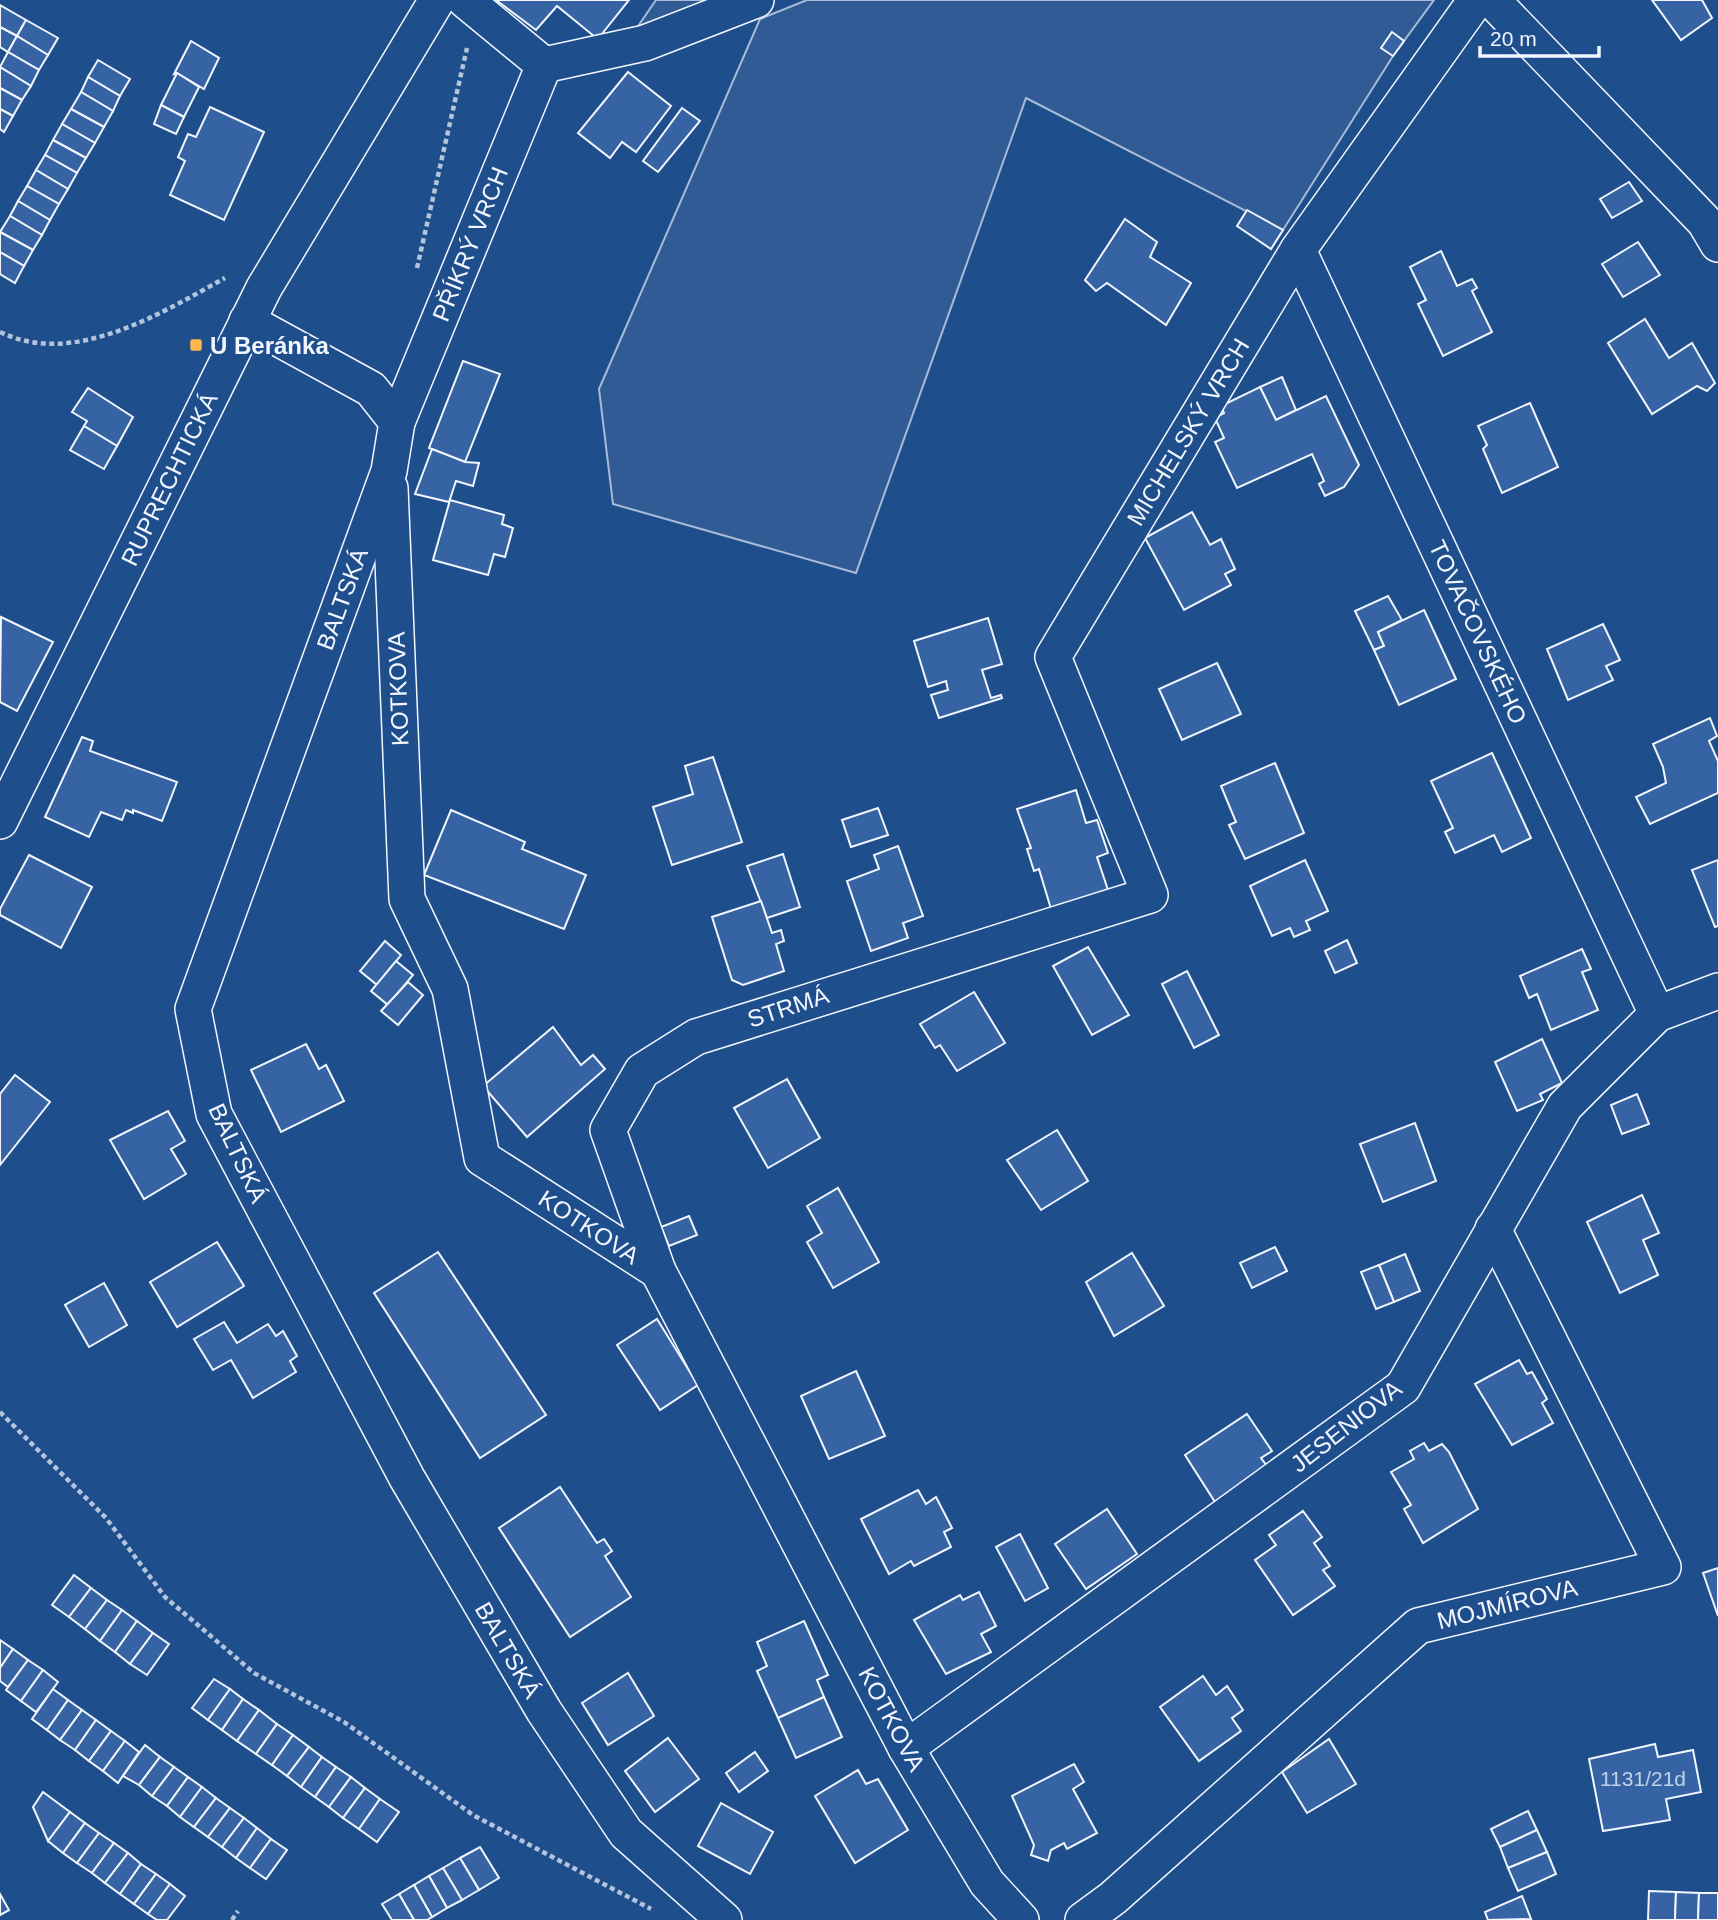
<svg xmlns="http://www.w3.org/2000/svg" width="1718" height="1920" viewBox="0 0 1718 1920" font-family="Helvetica,sans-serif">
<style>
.built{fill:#305b95;stroke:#a8bbd7;stroke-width:2}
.building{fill:#3563a3;stroke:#f2f6ff;stroke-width:2}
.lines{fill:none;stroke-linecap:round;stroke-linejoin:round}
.minor-casing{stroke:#f2f6ff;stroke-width:38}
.path{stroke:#b3c4dc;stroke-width:4.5;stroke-dasharray:5 3.5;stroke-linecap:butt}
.minor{stroke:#1f4e8c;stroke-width:35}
.poi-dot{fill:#ffb74d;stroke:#1f4e8c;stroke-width:2.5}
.labels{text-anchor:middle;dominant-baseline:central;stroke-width:5;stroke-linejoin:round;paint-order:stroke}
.number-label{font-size:21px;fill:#c3d1e8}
.street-label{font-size:24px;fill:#f2f6ff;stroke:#1f4e8c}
.poi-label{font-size:24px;font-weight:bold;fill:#f2f6ff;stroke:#1f4e8c;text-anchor:start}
</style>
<rect width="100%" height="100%" fill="#1f4e8c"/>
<!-- built -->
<g class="built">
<path d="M 656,0 L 729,0 L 632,35 Z"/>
<path d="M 807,0 L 1434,0 L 1393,56 L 1283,230 L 1026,98 L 856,573 L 613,504 L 599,389 L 760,19 Z"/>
</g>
<!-- building -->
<g class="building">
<path d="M 496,0 L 629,0 L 601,35 L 595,37 L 557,6 L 536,30 Z"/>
<path d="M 1652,0 L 1702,0 L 1712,18 L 1681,40 Z"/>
<path d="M 0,5 L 26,20 L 17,36 L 0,27 Z"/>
<path d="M 26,20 L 58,38 L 48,55 L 17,36 Z"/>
<path d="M 0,27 L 17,36 L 8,52 L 0,47 Z"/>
<path d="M 1392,32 L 1404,41 L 1393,56 L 1381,48 Z"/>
<path d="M 17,36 L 48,55 L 39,70 L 8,52 Z"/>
<path d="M 191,41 L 219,58 L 204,89 L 177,73 L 174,74 Z"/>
<path d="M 8,52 L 39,70 L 31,86 L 0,67 Z"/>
<path d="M 98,60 L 130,79 L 120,96 L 88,77 Z"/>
<path d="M 0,67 L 31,86 L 22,100 L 0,88 Z"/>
<path d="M 628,72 L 671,106 L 636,152 L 622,142 L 610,158 L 578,133 Z"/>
<path d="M 177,73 L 199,87 L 184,117 L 161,105 Z"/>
<path d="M 88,77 L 120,96 L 113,111 L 81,92 Z"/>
<path d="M 0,88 L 22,100 L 13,116 L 0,109 Z"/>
<path d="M 81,92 L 113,111 L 104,127 L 71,109 Z"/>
<path d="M 161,105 L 184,117 L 176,134 L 154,124 Z"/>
<path d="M 210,107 L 264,132 L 224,220 L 170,195 L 185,161 L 178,157 L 188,134 L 196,137 Z"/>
<path d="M 682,108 L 700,121 L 658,172 L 643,161 Z"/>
<path d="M 0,109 L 13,116 L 4,132 L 0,129 Z"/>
<path d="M 71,109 L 104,127 L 95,143 L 62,124 Z"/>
<path d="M 62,124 L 95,143 L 86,158 L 53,140 Z"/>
<path d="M 53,140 L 86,158 L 77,173 L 45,155 Z"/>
<path d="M 45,155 L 77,173 L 68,189 L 36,170 Z"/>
<path d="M 36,170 L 68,189 L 59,204 L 27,186 Z"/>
<path d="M 1629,182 L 1642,201 L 1612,218 L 1600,199 Z"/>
<path d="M 27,186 L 59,204 L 50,220 L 18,201 Z"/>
<path d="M 18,201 L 50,220 L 42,235 L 10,216 Z"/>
<path d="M 1247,210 L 1283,230 L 1271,249 L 1237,226 Z"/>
<path d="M 10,216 L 42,235 L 33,250 L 0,232 Z"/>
<path d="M 1125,219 L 1157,242 L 1150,257 L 1191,283 L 1166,325 L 1107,283 L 1096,291 L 1085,280 Z"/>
<path d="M 0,232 L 33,250 L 24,266 L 0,252 Z"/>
<path d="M 1638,242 L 1660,275 L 1623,297 L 1602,264 Z"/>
<path d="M 1441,251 L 1457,286 L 1472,279 L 1477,288 L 1472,291 L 1492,332 L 1443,356 L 1418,304 L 1426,300 L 1410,267 Z"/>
<path d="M 0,252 L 24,266 L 15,283 L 0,274 Z"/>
<path d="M 1645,319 L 1669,358 L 1692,343 L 1715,383 L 1707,391 L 1697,386 L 1652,414 L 1608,343 Z"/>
<path d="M 463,361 L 500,374 L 465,462 L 429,448 Z"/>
<path d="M 1282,377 L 1296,410 L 1276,420 L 1260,387 Z"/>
<path d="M 1260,387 L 1276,420 L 1326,396 L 1359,465 L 1344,487 L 1325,496 L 1319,484 L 1324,481 L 1312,454 L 1237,488 L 1215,442 L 1224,438 L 1215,418 L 1224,413 L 1221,406 Z"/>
<path d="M 88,388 L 133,417 L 117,446 L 84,426 L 87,421 L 72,412 Z"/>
<path d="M 1530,403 L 1558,467 L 1502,493 L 1483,449 L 1487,445 L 1478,426 Z"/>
<path d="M 84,426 L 117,446 L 104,469 L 70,450 Z"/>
<path d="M 432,449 L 465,462 L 479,463 L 473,486 L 456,481 L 449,502 L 415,494 Z"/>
<path d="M 450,500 L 504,515 L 502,524 L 513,528 L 505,557 L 494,554 L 488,575 L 433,560 Z"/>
<path d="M 1192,512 L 1210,545 L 1221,539 L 1235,569 L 1225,574 L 1231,585 L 1184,610 L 1145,538 Z"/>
<path d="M 1388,596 L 1402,620 L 1378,632 L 1384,646 L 1374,650 L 1355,611 Z"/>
<path d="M 1424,610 L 1456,679 L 1399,705 L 1374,650 L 1384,646 L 1378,632 Z"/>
<path d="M 1,617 L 53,642 L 17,711 L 0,702 Z"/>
<path d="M 988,618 L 1002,664 L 982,670 L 991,698 L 1001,695 L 1002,698 L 939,718 L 931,695 L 948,690 L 946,681 L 928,687 L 914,641 Z"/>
<path d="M 1603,624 L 1620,660 L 1606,666 L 1613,680 L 1568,700 L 1547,649 Z"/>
<path d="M 1217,663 L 1241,714 L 1182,740 L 1159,689 Z"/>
<path d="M 1710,718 L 1717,736 L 1709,741 L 1718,761 L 1718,793 L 1650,824 L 1636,797 L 1666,783 L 1663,767 L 1653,744 Z"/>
<path d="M 82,737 L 93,741 L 90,751 L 177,782 L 162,821 L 133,810 L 133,813 L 126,810 L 122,820 L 101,812 L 89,837 L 45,817 Z"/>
<path d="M 1492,753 L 1531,838 L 1502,852 L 1494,835 L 1455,853 L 1445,832 L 1453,828 L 1431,781 Z"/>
<path d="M 713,757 L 742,842 L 672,865 L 653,807 L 693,794 L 685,766 Z"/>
<path d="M 1275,763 L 1304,833 L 1245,859 L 1229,825 L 1236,822 L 1221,786 Z"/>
<path d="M 1076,790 L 1086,823 L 1097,820 L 1108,853 L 1097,857 L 1108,890 L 1051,909 L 1039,869 L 1034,871 L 1027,849 L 1031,848 L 1017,809 Z"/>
<path d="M 878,808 L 888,835 L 851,847 L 842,820 Z"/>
<path d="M 451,810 L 525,842 L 522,849 L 586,875 L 564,929 L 424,875 Z"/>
<path d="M 898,846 L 923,916 L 903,923 L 908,938 L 871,951 L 847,881 L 879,869 L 874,855 Z"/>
<path d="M 783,854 L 800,907 L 767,918 L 747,866 Z"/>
<path d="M 29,855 L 92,887 L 61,948 L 0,915 L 0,909 Z"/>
<path d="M 1305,860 L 1328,911 L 1306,921 L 1310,930 L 1294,937 L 1290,928 L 1272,936 L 1250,886 Z"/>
<path d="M 1718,860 L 1718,926 L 1715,927 L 1692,870 Z"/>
<path d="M 761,901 L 772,933 L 781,930 L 784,941 L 776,944 L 784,971 L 743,985 L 732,980 L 712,917 Z"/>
<path d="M 1347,940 L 1357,963 L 1335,973 L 1325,951 Z"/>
<path d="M 385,941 L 401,955 L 377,985 L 360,971 Z"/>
<path d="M 1088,947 L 1129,1015 L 1092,1035 L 1053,966 Z"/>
<path d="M 1582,949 L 1591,969 L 1582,972 L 1598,1010 L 1551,1030 L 1537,994 L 1529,998 L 1520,976 Z"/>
<path d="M 396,961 L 413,975 L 388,1005 L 371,991 Z"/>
<path d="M 1187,971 L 1219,1035 L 1194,1048 L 1162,984 Z"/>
<path d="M 408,982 L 423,995 L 398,1025 L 381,1011 Z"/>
<path d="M 974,992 L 1005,1043 L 957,1071 L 940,1045 L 935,1048 L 920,1024 Z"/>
<path d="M 553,1027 L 581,1065 L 593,1055 L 605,1069 L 527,1137 L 483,1086 Z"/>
<path d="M 1542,1039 L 1562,1083 L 1540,1094 L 1543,1100 L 1517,1111 L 1495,1062 Z"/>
<path d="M 306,1044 L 319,1069 L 326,1065 L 344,1101 L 281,1132 L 251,1070 Z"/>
<path d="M 15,1075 L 50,1102 L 0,1165 L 0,1094 Z"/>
<path d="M 787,1079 L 820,1138 L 768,1168 L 734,1108 Z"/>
<path d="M 1637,1094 L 1649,1124 L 1622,1134 L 1611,1105 Z"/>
<path d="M 168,1111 L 185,1141 L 171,1149 L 186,1174 L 144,1199 L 110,1140 Z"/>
<path d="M 1415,1123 L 1436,1181 L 1383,1202 L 1360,1144 Z"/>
<path d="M 1057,1130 L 1088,1181 L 1041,1210 L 1007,1160 Z"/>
<path d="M 838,1188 L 879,1262 L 833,1288 L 807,1242 L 822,1233 L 807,1206 Z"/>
<path d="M 1642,1195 L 1659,1233 L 1643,1240 L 1658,1275 L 1620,1293 L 1587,1222 Z"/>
<path d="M 689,1216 L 697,1235 L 669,1246 L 661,1227 Z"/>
<path d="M 217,1242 L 244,1286 L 177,1327 L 150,1282 Z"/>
<path d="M 1275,1247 L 1287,1271 L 1252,1288 L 1240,1263 Z"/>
<path d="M 438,1252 L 546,1415 L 480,1458 L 374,1293 Z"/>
<path d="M 1132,1253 L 1164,1306 L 1114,1336 L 1086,1282 Z"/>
<path d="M 1405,1254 L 1420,1291 L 1394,1302 L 1379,1265 Z"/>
<path d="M 1379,1265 L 1394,1302 L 1376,1309 L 1361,1272 Z"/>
<path d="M 104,1283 L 127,1325 L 89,1347 L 65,1305 Z"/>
<path d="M 657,1319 L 698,1385 L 660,1410 L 617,1345 Z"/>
<path d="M 224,1322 L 237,1343 L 268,1324 L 276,1336 L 283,1331 L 297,1356 L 290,1361 L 296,1372 L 253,1398 L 231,1360 L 213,1370 L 194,1339 Z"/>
<path d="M 1519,1360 L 1527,1374 L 1532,1372 L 1547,1399 L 1542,1403 L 1553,1423 L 1512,1445 L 1475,1384 Z"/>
<path d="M 856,1371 L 885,1436 L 829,1459 L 801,1396 Z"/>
<path d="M 1247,1414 L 1272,1451 L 1261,1458 L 1267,1466 L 1215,1502 L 1185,1455 Z"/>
<path d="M 1424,1443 L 1429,1451 L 1442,1444 L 1449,1452 L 1478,1509 L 1423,1543 L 1404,1509 L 1411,1505 L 1391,1472 L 1414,1459 L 1410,1451 Z"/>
<path d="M 560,1487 L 597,1543 L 604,1539 L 612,1551 L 605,1556 L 631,1597 L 570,1637 L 499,1528 Z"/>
<path d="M 918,1490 L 926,1504 L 936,1497 L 952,1528 L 944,1532 L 951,1547 L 914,1566 L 911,1561 L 889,1574 L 861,1519 Z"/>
<path d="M 1107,1509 L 1137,1554 L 1086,1589 L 1055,1544 Z"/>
<path d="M 1303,1511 L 1322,1537 L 1314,1543 L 1330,1566 L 1323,1570 L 1335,1586 L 1293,1615 L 1255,1560 L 1276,1545 L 1269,1535 Z"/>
<path d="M 1020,1534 L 1048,1588 L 1025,1601 L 996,1547 Z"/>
<path d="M 1718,1568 L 1718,1616 L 1703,1573 Z"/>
<path d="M 74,1575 L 91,1588 L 69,1617 L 52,1605 Z"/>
<path d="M 91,1588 L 107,1600 L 85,1629 L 69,1617 Z"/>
<path d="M 979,1592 L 996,1626 L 981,1634 L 991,1652 L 946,1674 L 914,1620 L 960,1595 L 963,1600 Z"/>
<path d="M 107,1600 L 122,1610 L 100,1641 L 85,1629 Z"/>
<path d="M 122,1610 L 137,1621 L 115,1652 L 100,1641 Z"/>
<path d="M 137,1621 L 153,1633 L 130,1664 L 115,1652 Z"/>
<path d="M 804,1621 L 828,1675 L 817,1680 L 824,1697 L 778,1718 L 757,1671 L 767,1666 L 757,1642 Z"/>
<path d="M 153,1633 L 169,1644 L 147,1675 L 130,1664 Z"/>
<path d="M 0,1640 L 13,1649 L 0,1668 Z"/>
<path d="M 13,1649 L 28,1660 L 8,1687 L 0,1681 L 0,1668 Z"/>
<path d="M 28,1660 L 43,1670 L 21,1701 L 6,1690 Z"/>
<path d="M 43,1670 L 58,1682 L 36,1712 L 21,1701 Z"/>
<path d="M 628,1673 L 654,1716 L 608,1745 L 582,1703 Z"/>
<path d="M 1203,1676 L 1216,1695 L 1227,1686 L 1243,1710 L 1232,1718 L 1241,1731 L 1199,1761 L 1160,1707 Z"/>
<path d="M 214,1679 L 230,1689 L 208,1720 L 192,1708 Z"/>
<path d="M 53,1689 L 68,1700 L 47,1730 L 32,1719 Z"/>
<path d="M 230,1689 L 243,1699 L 222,1730 L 208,1720 Z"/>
<path d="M 824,1697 L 842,1737 L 796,1758 L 778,1718 Z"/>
<path d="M 243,1699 L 259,1710 L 237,1741 L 222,1730 Z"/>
<path d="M 68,1700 L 82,1710 L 60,1740 L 47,1730 Z"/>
<path d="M 82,1710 L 96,1720 L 75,1750 L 60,1740 Z"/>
<path d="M 259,1710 L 277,1724 L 256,1754 L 237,1741 Z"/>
<path d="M 96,1720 L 111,1731 L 89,1761 L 75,1750 Z"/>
<path d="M 277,1724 L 293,1735 L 272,1765 L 256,1754 Z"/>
<path d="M 111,1731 L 125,1741 L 103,1771 L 89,1761 Z"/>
<path d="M 293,1735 L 309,1747 L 287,1776 L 272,1765 Z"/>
<path d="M 668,1738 L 699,1779 L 655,1812 L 625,1771 Z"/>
<path d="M 1329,1739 L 1356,1784 L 1307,1813 L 1282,1772 Z"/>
<path d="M 125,1741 L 139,1752 L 118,1783 L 103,1771 Z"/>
<path d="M 1655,1744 L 1658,1757 L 1693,1750 L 1701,1792 L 1666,1799 L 1670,1820 L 1603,1831 L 1589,1759 Z"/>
<path d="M 145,1745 L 160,1757 L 139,1785 L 123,1776 Z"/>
<path d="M 309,1747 L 322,1757 L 301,1787 L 287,1776 Z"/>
<path d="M 755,1752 L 768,1771 L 739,1792 L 726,1773 Z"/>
<path d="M 160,1757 L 174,1767 L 152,1796 L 139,1785 Z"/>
<path d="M 322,1757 L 336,1767 L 315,1797 L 301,1787 Z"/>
<path d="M 1074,1764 L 1084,1782 L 1073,1789 L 1097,1833 L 1067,1849 L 1064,1843 L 1051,1850 L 1048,1861 L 1031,1855 L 1034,1845 L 1012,1796 Z"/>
<path d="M 174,1767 L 188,1777 L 167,1806 L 152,1796 Z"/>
<path d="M 336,1767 L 351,1777 L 329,1807 L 315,1797 Z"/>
<path d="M 858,1770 L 866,1784 L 878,1779 L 908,1830 L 855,1863 L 815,1796 Z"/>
<path d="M 188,1777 L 202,1787 L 180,1817 L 167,1806 Z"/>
<path d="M 351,1777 L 365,1788 L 343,1818 L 329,1807 Z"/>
<path d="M 202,1787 L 216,1798 L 194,1827 L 180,1817 Z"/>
<path d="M 365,1788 L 380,1799 L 359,1829 L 343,1818 Z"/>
<path d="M 43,1792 L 70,1812 L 48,1841 L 33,1807 Z"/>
<path d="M 216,1798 L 230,1808 L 208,1837 L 194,1827 Z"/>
<path d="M 380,1799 L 399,1812 L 377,1842 L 359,1829 Z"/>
<path d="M 721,1803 L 773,1832 L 750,1874 L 698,1846 Z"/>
<path d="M 230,1808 L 244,1818 L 222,1847 L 208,1837 Z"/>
<path d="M 1528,1811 L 1537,1830 L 1500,1847 L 1491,1829 Z"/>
<path d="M 70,1812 L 85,1823 L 63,1853 L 48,1841 Z"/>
<path d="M 244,1818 L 257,1828 L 236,1858 L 222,1847 Z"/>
<path d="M 85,1823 L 99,1833 L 77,1863 L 63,1853 Z"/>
<path d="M 257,1828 L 271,1839 L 250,1868 L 236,1858 Z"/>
<path d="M 1537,1830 L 1547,1852 L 1508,1868 L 1500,1847 Z"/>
<path d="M 99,1833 L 114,1843 L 92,1873 L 77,1863 Z"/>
<path d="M 271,1839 L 287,1850 L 266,1879 L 250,1868 Z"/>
<path d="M 114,1843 L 128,1853 L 105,1883 L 92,1873 Z"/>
<path d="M 480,1847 L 499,1878 L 479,1890 L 460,1858 Z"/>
<path d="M 1547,1852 L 1556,1874 L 1518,1891 L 1508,1868 Z"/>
<path d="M 128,1853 L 141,1864 L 120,1894 L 105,1883 Z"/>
<path d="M 460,1858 L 479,1890 L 462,1900 L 443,1868 Z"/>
<path d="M 141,1864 L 156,1874 L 134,1904 L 120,1894 Z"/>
<path d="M 443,1868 L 462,1900 L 447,1908 L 429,1876 Z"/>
<path d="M 156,1874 L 170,1884 L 148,1914 L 134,1904 Z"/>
<path d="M 429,1876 L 447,1908 L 432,1917 L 414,1885 Z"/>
<path d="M 170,1884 L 185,1896 L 167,1920 L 157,1920 L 148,1914 Z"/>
<path d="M 414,1885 L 432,1917 L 427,1920 L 414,1920 L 399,1894 Z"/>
<path d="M 1649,1891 L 1676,1892 L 1675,1920 L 1648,1920 Z"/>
<path d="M 1676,1892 L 1699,1893 L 1698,1920 L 1675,1920 Z"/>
<path d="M 1699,1893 L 1718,1893 L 1718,1920 L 1698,1920 Z"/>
<path d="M 0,1894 L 9,1910 L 0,1915 Z"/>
<path d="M 399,1894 L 414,1920 L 392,1920 L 382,1904 Z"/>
<path d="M 1522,1896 L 1531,1919 L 1488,1920 L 1485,1912 Z"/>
</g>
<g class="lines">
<defs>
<g id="minor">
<path d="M 1492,0 L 1705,222 L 1718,244"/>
<path d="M 544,65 L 645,43 L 756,0"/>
<path d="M 1298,250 L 1657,1014"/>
<path d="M 247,321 L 371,389 L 397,422 L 389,471 L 193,1009 L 214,1114 L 407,1478 L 544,1711 L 626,1833 L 724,1920"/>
<path d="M 397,422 L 544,65 L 465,0"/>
<path d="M 390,488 L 407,899 L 450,989 L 482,1158 L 658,1271"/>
<path d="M 0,821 L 264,288 L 437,0"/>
<path d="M 906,1748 L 1403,1387 L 1565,1106 L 1657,1014 L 1718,991"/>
<path d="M 1021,1920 L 987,1883 L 906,1748 L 658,1271 L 608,1130 L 642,1071 L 696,1037 L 1150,895 L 1053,657 L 1298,250 L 1476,0"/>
<path d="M 1083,1920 L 1113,1898 L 1418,1626 L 1663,1567 L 1493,1229"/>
</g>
</defs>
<!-- minor casing -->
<use href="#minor" class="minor-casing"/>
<!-- path -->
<g class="path">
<path d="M 417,268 L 467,48"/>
<path d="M 0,332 C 74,368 161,313 225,278"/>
<path d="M 0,1412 L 106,1518 L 165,1597 L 254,1673 L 344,1722 L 473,1815 L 651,1909"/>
<path d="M 232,1920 L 238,1911"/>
</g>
<!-- minor -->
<use href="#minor" class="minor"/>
</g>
<!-- markers -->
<rect class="poi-dot" x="189" y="338" width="14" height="14" rx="3.5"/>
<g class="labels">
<!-- number labels -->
<g class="number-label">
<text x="1643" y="1778">1131/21d</text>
</g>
<!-- street labels -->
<g class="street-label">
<text transform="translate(470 244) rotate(-68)">PŘÍKRÝ VRCH</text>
<text transform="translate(1188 432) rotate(-59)">MICHELSKÝ VRCH</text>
<text transform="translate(169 479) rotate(-64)">RUPRECHTICKÁ</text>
<text transform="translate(342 599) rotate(-70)">BALTSKÁ</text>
<text transform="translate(1478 632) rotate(65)">TOVAČOVSKÉHO</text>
<text transform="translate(398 689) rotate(-92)">KOTKOVA</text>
<text transform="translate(788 1007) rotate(-18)">STRMÁ</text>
<text transform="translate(238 1153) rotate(65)">BALTSKÁ</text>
<text transform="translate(589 1227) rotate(33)">KOTKOVA</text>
<text transform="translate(1346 1426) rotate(-38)">JESENIOVA</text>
<text transform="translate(1507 1604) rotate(-14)">MOJMÍROVA</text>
<text transform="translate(508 1650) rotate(60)">BALTSKÁ</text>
<text transform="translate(892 1719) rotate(62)">KOTKOVA</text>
</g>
<!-- poi labels -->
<g class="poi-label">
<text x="210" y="345">U Beránka</text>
</g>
</g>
<!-- scale -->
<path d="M1480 46v10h119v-10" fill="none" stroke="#f2f6ff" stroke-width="3.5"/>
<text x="1490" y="46" font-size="21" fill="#f2f6ff" stroke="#1f4e8c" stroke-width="5" paint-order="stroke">20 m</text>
</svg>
